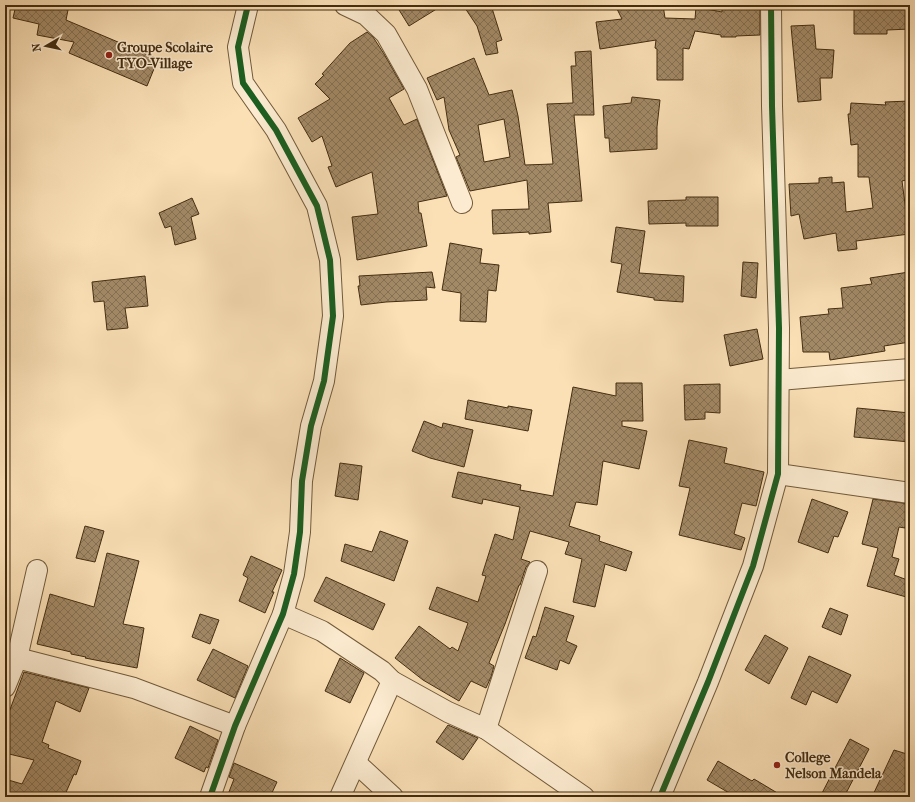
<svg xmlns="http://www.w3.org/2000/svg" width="915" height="802" viewBox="0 0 915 802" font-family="'IM FELL French Canon',serif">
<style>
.building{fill:url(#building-cross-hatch);stroke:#432d11;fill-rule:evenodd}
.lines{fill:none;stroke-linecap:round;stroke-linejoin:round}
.minor-casing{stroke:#715a3a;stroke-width:22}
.minor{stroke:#fcebd0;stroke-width:20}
.cycleway-casing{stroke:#fcebd0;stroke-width:8}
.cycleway{stroke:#1b5e20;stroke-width:6}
.poi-dot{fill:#8f2418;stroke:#fcebd0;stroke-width:1.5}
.labels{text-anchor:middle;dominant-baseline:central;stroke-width:3;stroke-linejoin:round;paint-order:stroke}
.poi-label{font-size:14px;font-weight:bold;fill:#432d11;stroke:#fcebd0;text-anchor:start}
</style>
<defs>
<pattern id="building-cross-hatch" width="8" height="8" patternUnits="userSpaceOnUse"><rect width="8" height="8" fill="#a38a67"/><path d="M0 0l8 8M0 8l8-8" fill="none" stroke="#867153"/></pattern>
</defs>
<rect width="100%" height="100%" fill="#fbe0b6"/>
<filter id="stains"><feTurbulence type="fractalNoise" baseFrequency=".005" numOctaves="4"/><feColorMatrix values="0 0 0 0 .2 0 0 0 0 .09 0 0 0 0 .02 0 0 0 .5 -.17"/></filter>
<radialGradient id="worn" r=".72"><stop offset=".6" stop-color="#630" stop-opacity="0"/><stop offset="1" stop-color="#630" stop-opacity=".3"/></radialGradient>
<!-- building -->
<g class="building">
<path d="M 16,5 L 69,5 L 66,20 L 158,59 L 147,86 L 69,53 L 74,42 L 37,35 L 39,24 L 13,18 Z"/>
<path d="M 396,5 L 443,5 L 409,26 Z"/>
<path d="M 463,5 L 491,5 L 502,40 L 496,42 L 498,53 L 486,55 L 477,26 Z"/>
<path d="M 615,5 L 663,5 L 665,18 L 695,19 L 696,7 L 722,12 L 722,5 L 760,5 L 760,35 L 736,36 L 736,37 L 721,37 L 721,35 L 695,31 L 689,49 L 683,48 L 683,80 L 657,80 L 657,49 L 655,48 L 656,40 L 600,49 L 596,22 L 622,19 Z"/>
<path d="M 854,5 L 887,5 L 887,9 L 910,8 L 910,29 L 887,30 L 887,34 L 854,34 Z"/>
<path d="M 814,25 L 816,49 L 834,50 L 832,78 L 820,78 L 821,100 L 798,102 L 791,26 Z"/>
<path d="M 367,32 L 373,37 L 384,54 L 404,89 L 389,98 L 404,125 L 417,119 L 447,196 L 418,202 L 419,213 L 421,213 L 427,246 L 357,260 L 352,217 L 378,214 L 372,172 L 336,187 L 328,167 L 332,166 L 322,136 L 312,142 L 298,118 L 330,99 L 315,84 L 324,75 L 322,74 L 350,43 Z"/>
<path d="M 591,51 L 594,115 L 574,115 L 582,201 L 548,203 L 551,232 L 529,234 L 529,232 L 493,234 L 492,210 L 529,209 L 527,180 L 470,191 L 456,157 L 460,155 L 449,130 L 444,97 L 437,100 L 427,78 L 474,58 L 489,95 L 512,90 L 518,116 L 525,165 L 553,164 L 547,104 L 573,103 L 571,66 L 576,66 L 575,52 ZM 504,119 L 510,157 L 484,162 L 478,125 Z"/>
<path d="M 632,97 L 660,100 L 657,127 L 657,149 L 610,152 L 609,138 L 605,138 L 603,106 L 631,103 Z"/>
<path d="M 910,101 L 910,179 L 902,181 L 909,234 L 856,241 L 857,249 L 838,251 L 836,233 L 804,239 L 799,214 L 791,216 L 789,184 L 819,183 L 819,178 L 832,177 L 832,183 L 844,182 L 846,212 L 873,208 L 869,177 L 858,177 L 858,144 L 851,145 L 848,114 L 850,114 L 851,103 L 886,105 L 885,102 Z"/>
<path d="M 686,197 L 718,197 L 718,226 L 686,226 L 686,223 L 649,224 L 648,201 L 686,200 Z"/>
<path d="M 192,198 L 199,214 L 191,217 L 196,239 L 175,245 L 171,226 L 165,228 L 159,213 Z"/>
<path d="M 616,227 L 645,231 L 639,273 L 684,276 L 683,302 L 654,300 L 654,298 L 617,292 L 622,264 L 611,262 Z"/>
<path d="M 450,243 L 482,249 L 480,263 L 499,265 L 496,291 L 488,290 L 486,322 L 460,321 L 461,293 L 442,290 Z"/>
<path d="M 743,262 L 758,263 L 756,298 L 741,296 Z"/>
<path d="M 432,272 L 435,288 L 426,287 L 427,300 L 386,302 L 361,305 L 358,286 L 360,286 L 359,276 Z"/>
<path d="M 909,272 L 910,342 L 884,346 L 885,351 L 830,360 L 829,352 L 803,352 L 800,317 L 829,314 L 828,309 L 843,308 L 841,288 L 872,284 L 870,278 Z"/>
<path d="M 145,276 L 148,306 L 125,308 L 128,328 L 107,330 L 104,301 L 94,302 L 92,282 Z"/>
<path d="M 757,329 L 763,359 L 730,366 L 724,335 Z"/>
<path d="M 616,383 L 642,383 L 643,421 L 622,421 L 622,426 L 647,431 L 639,469 L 603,461 L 597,505 L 576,502 L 569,526 L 600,536 L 599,541 L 632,552 L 626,571 L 605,564 L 595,607 L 573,602 L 582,559 L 565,554 L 569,542 L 530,531 L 521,559 L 530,562 L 526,567 L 520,585 L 519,585 L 505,624 L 489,663 L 494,666 L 491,677 L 486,688 L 471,681 L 459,701 L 423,680 L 395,658 L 419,626 L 450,649 L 452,647 L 458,651 L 468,623 L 429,609 L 437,587 L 478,602 L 486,576 L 482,575 L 495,534 L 513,540 L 520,507 L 483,499 L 482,504 L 452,497 L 458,472 L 521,485 L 520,490 L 553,496 L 573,387 L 616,396 Z"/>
<path d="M 720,384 L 720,413 L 705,412 L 705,419 L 685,420 L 684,385 Z"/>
<path d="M 468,400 L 508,408 L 508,406 L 532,410 L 528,431 L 465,419 Z"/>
<path d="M 857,408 L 910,413 L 910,442 L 854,437 Z"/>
<path d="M 424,421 L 442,428 L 443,423 L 473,430 L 464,467 L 430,458 L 412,451 Z"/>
<path d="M 689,440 L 727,448 L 724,463 L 764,472 L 756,506 L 742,503 L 734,534 L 745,538 L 741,550 L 679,535 L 690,488 L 679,486 Z"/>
<path d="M 340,463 L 362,466 L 358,500 L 335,496 Z"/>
<path d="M 812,499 L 848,512 L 838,537 L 834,536 L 828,553 L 798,542 Z"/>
<path d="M 873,499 L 910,504 L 905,528 L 899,527 L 892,557 L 899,559 L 894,575 L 910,581 L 910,598 L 867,586 L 878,548 L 862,544 Z"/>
<path d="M 85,526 L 104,531 L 95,562 L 76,558 Z"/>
<path d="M 380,531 L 408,541 L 394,581 L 341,561 L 345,544 L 372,552 Z"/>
<path d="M 107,553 L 139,561 L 123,624 L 144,628 L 137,668 L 85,658 L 86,657 L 71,654 L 71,652 L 37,644 L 50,594 L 94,607 Z"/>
<path d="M 251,556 L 282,570 L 272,592 L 274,592 L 265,613 L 239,601 L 248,578 L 243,575 Z"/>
<path d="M 326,577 L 385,604 L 373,630 L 314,601 Z"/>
<path d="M 545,607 L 574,616 L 566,641 L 577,646 L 569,664 L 560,660 L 557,670 L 525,658 L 533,636 L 536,637 Z"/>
<path d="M 830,608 L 848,615 L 841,635 L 822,627 Z"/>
<path d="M 200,614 L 219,620 L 210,644 L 192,637 Z"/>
<path d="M 765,635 L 788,648 L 769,684 L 745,670 Z"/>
<path d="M 213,649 L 248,666 L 235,698 L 197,680 Z"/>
<path d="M 809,656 L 851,675 L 837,703 L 812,691 L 806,705 L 791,698 Z"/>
<path d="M 340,658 L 364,673 L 350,703 L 325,691 Z"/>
<path d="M 24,672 L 89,688 L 80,712 L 56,701 L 42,742 L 49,745 L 48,748 L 81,761 L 76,775 L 74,774 L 64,797 L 5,797 L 5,779 L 22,784 L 34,760 L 5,753 L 5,723 Z"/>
<path d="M 448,725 L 478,738 L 463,760 L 436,742 Z"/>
<path d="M 190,726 L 218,740 L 208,768 L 206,767 L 204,772 L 175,758 Z"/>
<path d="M 850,739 L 869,749 L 844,797 L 820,797 Z"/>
<path d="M 894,750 L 910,755 L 910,797 L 872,797 Z"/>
<path d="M 718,761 L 752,781 L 754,779 L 784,797 L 736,797 L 707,780 Z"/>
<path d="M 234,763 L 277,782 L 270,797 L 227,797 L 234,779 L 229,777 Z"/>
</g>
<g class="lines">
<defs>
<g id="minor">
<path d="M 345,5 L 366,15 L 386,34 L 417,89 L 462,203"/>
<path d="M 779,380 L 910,369"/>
<path d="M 778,474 L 910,493"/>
<path d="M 283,614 L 322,631 L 382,671 L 392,681 L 448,712 L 486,729 L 584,797"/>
<path d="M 17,658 L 134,688 L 235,726"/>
<path d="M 5,687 L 17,658 L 37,570"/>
<path d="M 486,729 L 537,571"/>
<path d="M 356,763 L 393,797"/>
<path d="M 210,797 L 235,726 L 283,614 L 294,574 L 300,532 L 302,481 L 311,426 L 324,381 L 333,316 L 330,260 L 317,206 L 276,130 L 243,83 L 238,47 L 248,5"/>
<path d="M 340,797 L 392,681"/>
<path d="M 660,797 L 708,682 L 753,566 L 778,474 L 779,328 L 772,106 L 771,5"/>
</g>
</defs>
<!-- minor casing -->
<use href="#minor" class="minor-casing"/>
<!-- minor -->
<use href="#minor" class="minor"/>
<defs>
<g id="cycleway">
<path d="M 210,797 L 235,726 L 283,614 L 294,574 L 300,532 L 302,481 L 311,426 L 324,381 L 333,316 L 330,260 L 317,206 L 276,130 L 243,83 L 238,47 L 248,5"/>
<path d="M 660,797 L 708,682 L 753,566 L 778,474 L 779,328 L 772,106 L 771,5"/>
</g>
</defs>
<!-- cycleway casing -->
<use href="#cycleway" class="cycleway-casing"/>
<!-- cycleway -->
<use href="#cycleway" class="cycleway"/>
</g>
<!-- markers -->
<g class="poi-dot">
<circle cx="109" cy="55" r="4"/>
<circle cx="777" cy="765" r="4"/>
</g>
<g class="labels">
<!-- poi labels -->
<g class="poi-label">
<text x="117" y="47">Groupe Scolaire<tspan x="117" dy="16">TYO-Village</tspan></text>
<text x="785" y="757">College<tspan x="785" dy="16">Nelson Mandela</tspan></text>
</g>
</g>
<!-- margin -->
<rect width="915" height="802" fill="none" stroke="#fbe0b6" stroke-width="20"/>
<rect x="6" y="6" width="903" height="790" fill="none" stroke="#432d11" stroke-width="2"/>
<rect x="10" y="10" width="895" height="782" fill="none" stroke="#432d11"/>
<!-- north arrow -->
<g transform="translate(46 46) rotate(261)" stroke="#fcebd0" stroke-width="3" paint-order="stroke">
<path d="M0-3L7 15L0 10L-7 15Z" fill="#432d11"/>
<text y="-6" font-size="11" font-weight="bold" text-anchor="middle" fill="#432d11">N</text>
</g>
<rect width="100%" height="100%" filter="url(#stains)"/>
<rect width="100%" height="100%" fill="url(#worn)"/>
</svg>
